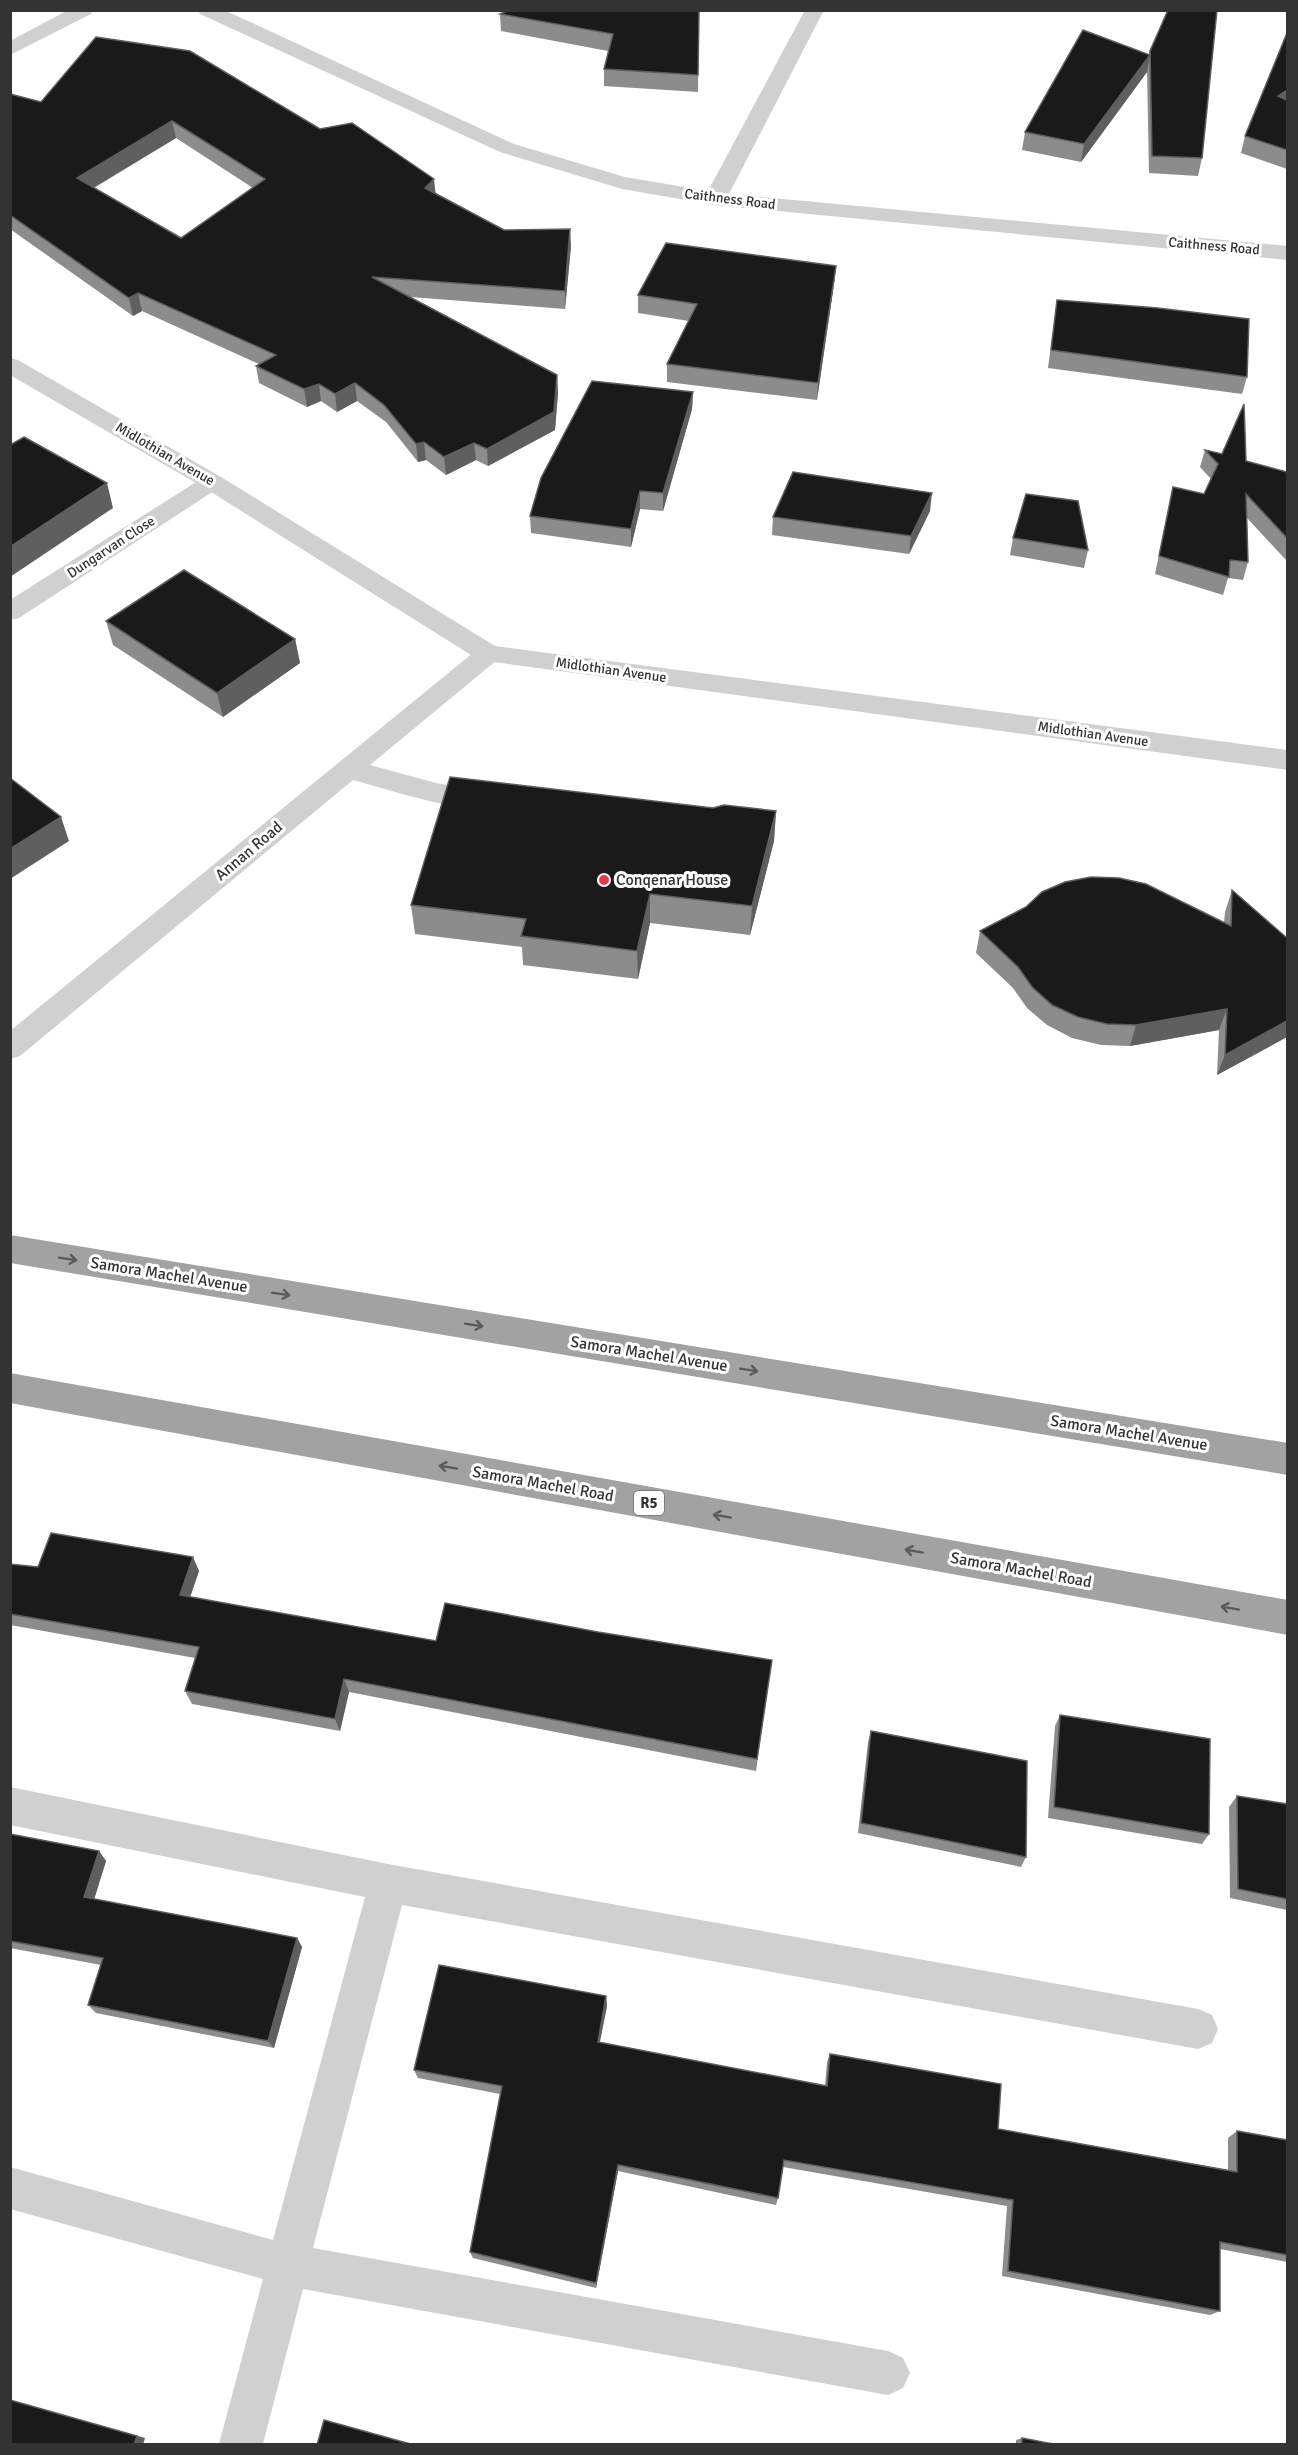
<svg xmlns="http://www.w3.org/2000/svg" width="1298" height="2455" viewBox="0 0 1298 2455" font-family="Signika,sans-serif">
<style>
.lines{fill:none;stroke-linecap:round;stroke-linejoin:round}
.service{fill:#d0d0d0;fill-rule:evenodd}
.minor{fill:#d0d0d0;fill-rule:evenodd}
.trunk{fill:#a2a2a2;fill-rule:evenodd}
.wall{fill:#8c8c8c;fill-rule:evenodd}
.shaded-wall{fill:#5f5f5f}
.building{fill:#1a1a1a;stroke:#5f5f5f;stroke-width:1.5;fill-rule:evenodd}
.oneway{stroke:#5a5a5a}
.poi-dot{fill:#e63946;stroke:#fff;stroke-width:2}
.labels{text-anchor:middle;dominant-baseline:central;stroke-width:6;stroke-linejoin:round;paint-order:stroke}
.far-street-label{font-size:14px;fill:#333;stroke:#fff}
.shield{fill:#fff;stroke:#707070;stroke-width:1.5}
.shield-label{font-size:15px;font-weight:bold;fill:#333}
.street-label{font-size:16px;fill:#333;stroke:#fff}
.poi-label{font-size:16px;fill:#333;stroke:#fff;text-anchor:start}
</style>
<rect width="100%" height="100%" fill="#fff"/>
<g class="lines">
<!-- service -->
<g class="service">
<path d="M 212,475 L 220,477 L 224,482 L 220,487 L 19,618 L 10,620 L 10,600 L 204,477 Z"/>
<path d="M 488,645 L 497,648 L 501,654 L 497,660 L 370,765 L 436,783 L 498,793 L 501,800 L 498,807 C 466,816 387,789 353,780 L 20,1056 L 10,1059 L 10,1031 L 479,648 Z"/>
<path d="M 10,1787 L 388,1864 L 1198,2009 L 1212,2015 L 1218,2029 L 1212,2043 L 1198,2049 L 402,1905 L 313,2248 L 888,2351 L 903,2358 L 910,2373 L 903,2388 L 888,2395 L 303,2289 L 263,2444 L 219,2444 L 263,2279 L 10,2209 L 10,2167 L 273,2240 L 365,1897 L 10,1825 Z"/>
</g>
<!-- minor -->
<g class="minor">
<path d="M 68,10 L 93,10 L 91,14 L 10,55 L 10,41 Z"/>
<path d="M 198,10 L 224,10 L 514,144 L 625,177 L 708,191 L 805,10 L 824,10 L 729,194 L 1288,246 L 1288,260 L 715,205 L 622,189 L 500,152 L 200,14 Z"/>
<path d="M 10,358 L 18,360 L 221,477 L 495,646 L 1288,750 L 1288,770 L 479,660 L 203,487 L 10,375 Z"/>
</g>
<!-- trunk -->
<g class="trunk">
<path d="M 10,1235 L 1288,1443 L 1288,1475 L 10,1263 Z"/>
<path d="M 10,1373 L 1288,1600 L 1288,1635 L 10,1403 Z"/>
</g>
</g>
<!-- wall -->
<g class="wall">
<path d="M 699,10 L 698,92 L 604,86 L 604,69 L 608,51 L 501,31 L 500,14 Z"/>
<path d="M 1287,33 L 1287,169 L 1241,153 L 1245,136 Z"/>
<path d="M 1150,51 L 1202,158 L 1198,176 L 1149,173 L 1147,72 L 1081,162 L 1022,150 L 1025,132 L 1149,55 Z"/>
<path d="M 10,94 L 41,102 L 320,129 L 435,193 L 504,230 L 571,246 L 565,309 L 411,297 L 557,375 L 558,393 L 555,430 L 488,466 L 476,460 L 446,475 L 426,460 L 418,462 L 386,422 L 357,401 L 337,412 L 321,401 L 307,407 L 259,383 L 256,366 L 259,364 L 142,311 L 133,316 L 10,229 ZM 176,138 L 253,188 L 181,238 L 94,188 Z"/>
<path d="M 836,266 L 834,284 L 817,400 L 667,382 L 667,364 L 689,321 L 638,313 L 638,295 Z"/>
<path d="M 1057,300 L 1247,377 L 1242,394 L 1048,368 Z"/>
<path d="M 693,392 L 692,409 L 663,511 L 640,509 L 631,547 L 531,533 L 530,516 Z"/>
<path d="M 1205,450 L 1287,472 L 1287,561 L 1247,518 L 1248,562 L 1243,580 L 1228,578 L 1223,595 L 1155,574 L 1173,487 L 1204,494 L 1211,479 L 1200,467 Z"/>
<path d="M 930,511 L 909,554 L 772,535 L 773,517 Z"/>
<path d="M 1013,538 L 1088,550 L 1084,568 L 1010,555 Z"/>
<path d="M 106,621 L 295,639 L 300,663 L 223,717 L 113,645 Z"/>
<path d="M 713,808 L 776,811 L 774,841 L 750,935 L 650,923 L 638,979 L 523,965 L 522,947 L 415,934 L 411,905 Z"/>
<path d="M 1232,890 L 1287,938 L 1287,1037 L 1217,1075 L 1219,1030 L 1130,1046 L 1101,1045 L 1072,1038 L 1047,1025 L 1027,1008 L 1013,988 L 976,953 L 980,931 L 1224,923 L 1225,912 Z"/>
<path d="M 10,1564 L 38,1567 L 199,1571 L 190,1597 L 436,1641 L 598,1632 L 772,1660 L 756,1771 L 349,1692 L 340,1731 L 192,1704 L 185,1691 L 195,1658 L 10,1625 Z"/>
<path d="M 1060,1715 L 1209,1834 L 1202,1844 L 1048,1818 L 1055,1726 Z"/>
<path d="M 871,1731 L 1026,1857 L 1021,1867 L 858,1833 L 868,1742 Z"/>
<path d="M 1237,1796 L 1287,1804 L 1287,1910 L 1230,1898 L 1229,1807 Z"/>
<path d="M 10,1834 L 99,1851 L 106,1861 L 94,1899 L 297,1938 L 302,1947 L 274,2048 L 96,2013 L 88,2005 L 101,1965 L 10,1948 Z"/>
<path d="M 606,1996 L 607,2006 L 600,2042 L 825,2086 L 827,2062 L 830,2054 L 998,2129 L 1228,2170 L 1228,2138 L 1237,2131 L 1287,2140 L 1287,2262 L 1220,2249 L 1220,2311 L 1210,2315 L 1002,2276 L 1007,2206 L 783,2167 L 778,2198 L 776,2205 L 618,2171 L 596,2288 L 473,2258 L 470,2252 L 500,2094 L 418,2078 L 414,2070 Z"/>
<path d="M 1022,2438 L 1058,2445 L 1016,2445 L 1016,2440 Z"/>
</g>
<!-- shaded-wall -->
<g class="shaded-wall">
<path d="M 1150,55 L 1147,72 L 1081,162 L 1084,144 Z"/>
<path d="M 1287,90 L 1287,105 L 1278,96 Z"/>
<path d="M 172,121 L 176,138 L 81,195 L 77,178 Z"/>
<path d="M 434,179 L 436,197 L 425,188 Z"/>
<path d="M 570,229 L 571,246 L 565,309 L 565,291 Z"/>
<path d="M 836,266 L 834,284 L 817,400 L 818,383 Z"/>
<path d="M 138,293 L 142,311 L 133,316 L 129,298 Z"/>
<path d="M 557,375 L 558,393 L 555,430 L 488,466 L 487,449 Z"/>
<path d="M 355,383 L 357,401 L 337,412 L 335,394 Z"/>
<path d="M 319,384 L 321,401 L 307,407 L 304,389 Z"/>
<path d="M 693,392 L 692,409 L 663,511 L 663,493 Z"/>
<path d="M 424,442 L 426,460 L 418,462 L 416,444 Z"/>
<path d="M 474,443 L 476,460 L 446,475 L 444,457 Z"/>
<path d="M 107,483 L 113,508 L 10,577 L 10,547 Z"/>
<path d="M 640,491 L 640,509 L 631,547 L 631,529 Z"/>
<path d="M 932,493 L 930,511 L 909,554 L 911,536 Z"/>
<path d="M 295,639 L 300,663 L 223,717 L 217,693 Z"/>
<path d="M 776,811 L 774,841 L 750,935 L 752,906 Z"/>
<path d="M 61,817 L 69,841 L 10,879 L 10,849 Z"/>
<path d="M 650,894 L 650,923 L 638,979 L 637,951 Z"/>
<path d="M 1227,1009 L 1219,1030 L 1130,1046 L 1136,1025 Z"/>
<path d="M 1287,1021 L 1287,1037 L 1217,1075 L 1225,1055 Z"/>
<path d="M 193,1557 L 199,1571 L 186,1609 L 180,1595 Z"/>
<path d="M 344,1679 L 349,1692 L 340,1731 L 335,1719 Z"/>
<path d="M 99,1851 L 106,1861 L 92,1906 L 84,1897 Z"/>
<path d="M 297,1938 L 302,1947 L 274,2048 L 268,2041 Z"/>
<path d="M 606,1996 L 607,2006 L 598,2050 L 598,2042 Z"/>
<path d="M 618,2165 L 618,2171 L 596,2288 L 596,2283 Z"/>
<path d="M 10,2400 L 145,2438 L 143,2445 L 134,2445 Z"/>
</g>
<!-- building -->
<g class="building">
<path d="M 509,10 L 699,10 L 698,75 L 604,69 L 613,34 L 500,14 Z"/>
<path d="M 1168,10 L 1217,10 L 1202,158 L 1152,156 L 1150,51 Z"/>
<path d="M 1083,30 L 1150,55 L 1084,144 L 1025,132 Z"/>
<path d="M 1287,33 L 1287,90 L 1278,96 L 1287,100 L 1287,150 L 1245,136 Z"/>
<path d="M 96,37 L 190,51 L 320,129 L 352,123 L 434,179 L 425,188 L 504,230 L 570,229 L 565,291 L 372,277 L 557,375 L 554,412 L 487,449 L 474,443 L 444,457 L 424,442 L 416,444 L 384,405 L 355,383 L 335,394 L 319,384 L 304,389 L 256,366 L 276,355 L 138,293 L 129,298 L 10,215 L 10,94 L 41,102 ZM 172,121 L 265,179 L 181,238 L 77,178 Z"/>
<path d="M 666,243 L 836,266 L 818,383 L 667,364 L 697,304 L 638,295 Z"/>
<path d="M 1057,300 L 1158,308 L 1249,319 L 1247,377 L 1051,350 Z"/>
<path d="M 592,381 L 693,392 L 663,493 L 640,491 L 631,529 L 530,516 L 541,478 Z"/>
<path d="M 1244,404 L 1246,461 L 1287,472 L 1287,538 L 1246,494 L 1248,562 L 1230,560 L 1229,577 L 1159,556 L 1173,487 L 1204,494 L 1218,464 L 1205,450 L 1222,454 Z"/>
<path d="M 24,437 L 107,483 L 10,547 L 10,445 Z"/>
<path d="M 793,472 L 932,493 L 911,536 L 773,517 Z"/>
<path d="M 1026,494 L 1078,501 L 1088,550 L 1013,538 Z"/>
<path d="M 184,570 L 295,639 L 217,693 L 106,621 Z"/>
<path d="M 450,777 L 713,808 L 724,805 L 776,811 L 752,906 L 650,894 L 637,951 L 521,936 L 526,919 L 411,905 Z"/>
<path d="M 10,778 L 61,817 L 10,849 Z"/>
<path d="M 1091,877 L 1119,878 L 1146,884 L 1231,926 L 1232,890 L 1287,938 L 1287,1021 L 1225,1055 L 1227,1009 L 1136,1025 L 1107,1024 L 1078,1017 L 1052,1005 L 1032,987 L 1018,967 L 980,931 L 1026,907 L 1042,892 L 1065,882 Z"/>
<path d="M 51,1533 L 193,1557 L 180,1595 L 436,1641 L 445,1603 L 598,1632 L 772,1660 L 757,1759 L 344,1679 L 335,1719 L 185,1691 L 199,1647 L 10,1614 L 10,1564 L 38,1567 Z"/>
<path d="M 1060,1715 L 1210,1739 L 1209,1834 L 1054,1807 Z"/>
<path d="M 871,1731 L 1027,1761 L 1026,1857 L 861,1823 Z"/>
<path d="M 1237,1796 L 1287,1804 L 1287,1899 L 1238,1889 Z"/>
<path d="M 10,1834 L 99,1851 L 84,1897 L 297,1938 L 268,2041 L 88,2005 L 103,1958 L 10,1941 Z"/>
<path d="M 439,1965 L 606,1996 L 598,2042 L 827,2086 L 830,2054 L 1001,2084 L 998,2129 L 1237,2172 L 1237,2131 L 1287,2140 L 1287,2255 L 1220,2242 L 1220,2311 L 1008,2271 L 1013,2200 L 784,2160 L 778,2198 L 618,2165 L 596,2283 L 470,2252 L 502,2086 L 414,2070 Z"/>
<path d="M 10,2400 L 137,2436 L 134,2445 L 10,2445 Z"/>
<path d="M 324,2420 L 414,2445 L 317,2445 Z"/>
<path d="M 1022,2438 L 1058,2445 L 1022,2445 Z"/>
</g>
<!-- one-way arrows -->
<defs><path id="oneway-shaft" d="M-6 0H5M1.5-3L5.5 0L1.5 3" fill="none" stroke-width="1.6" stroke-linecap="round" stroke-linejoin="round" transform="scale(1.5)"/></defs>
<g class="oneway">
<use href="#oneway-shaft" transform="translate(68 1259) rotate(9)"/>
<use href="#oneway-shaft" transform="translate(281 1294) rotate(9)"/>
<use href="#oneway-shaft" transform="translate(474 1325) rotate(9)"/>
<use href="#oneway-shaft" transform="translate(749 1370) rotate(9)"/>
<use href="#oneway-shaft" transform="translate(448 1467) rotate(-170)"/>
<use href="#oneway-shaft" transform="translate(722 1516) rotate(-170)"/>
<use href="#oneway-shaft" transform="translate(914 1551) rotate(-170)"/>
<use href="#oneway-shaft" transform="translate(1230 1608) rotate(-170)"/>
</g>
<!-- markers -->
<circle class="poi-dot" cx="604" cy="880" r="6"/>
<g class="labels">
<!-- far-street labels -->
<g class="far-street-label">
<text transform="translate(730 199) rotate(7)">Caithness Road</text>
<text transform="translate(1214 246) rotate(5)">Caithness Road</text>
<text transform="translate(165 454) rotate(30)">Midlothian Avenue</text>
<text transform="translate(111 547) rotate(-33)">Dungarvan Close</text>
<text transform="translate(611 670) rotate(8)">Midlothian Avenue</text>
<text transform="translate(1093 734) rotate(8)">Midlothian Avenue</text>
</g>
<!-- shield labels -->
<rect class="shield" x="634" y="1491" width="30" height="24" rx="4.5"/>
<g class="shield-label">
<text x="649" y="1503">R5</text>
</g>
<!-- street labels -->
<g class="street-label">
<text transform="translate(249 851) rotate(-40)">Annan Road</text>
<text transform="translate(169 1275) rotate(9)">Samora Machel Avenue</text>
<text transform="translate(649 1354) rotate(9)">Samora Machel Avenue</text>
<text transform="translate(1129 1433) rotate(9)">Samora Machel Avenue</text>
<text transform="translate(543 1484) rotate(10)">Samora Machel Road</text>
<text transform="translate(1021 1570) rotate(10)">Samora Machel Road</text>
</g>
<!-- poi labels -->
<g class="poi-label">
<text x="616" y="880">Conqenar House</text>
</g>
</g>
<!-- border -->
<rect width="1298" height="2455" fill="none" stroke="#333333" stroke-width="24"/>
</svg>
